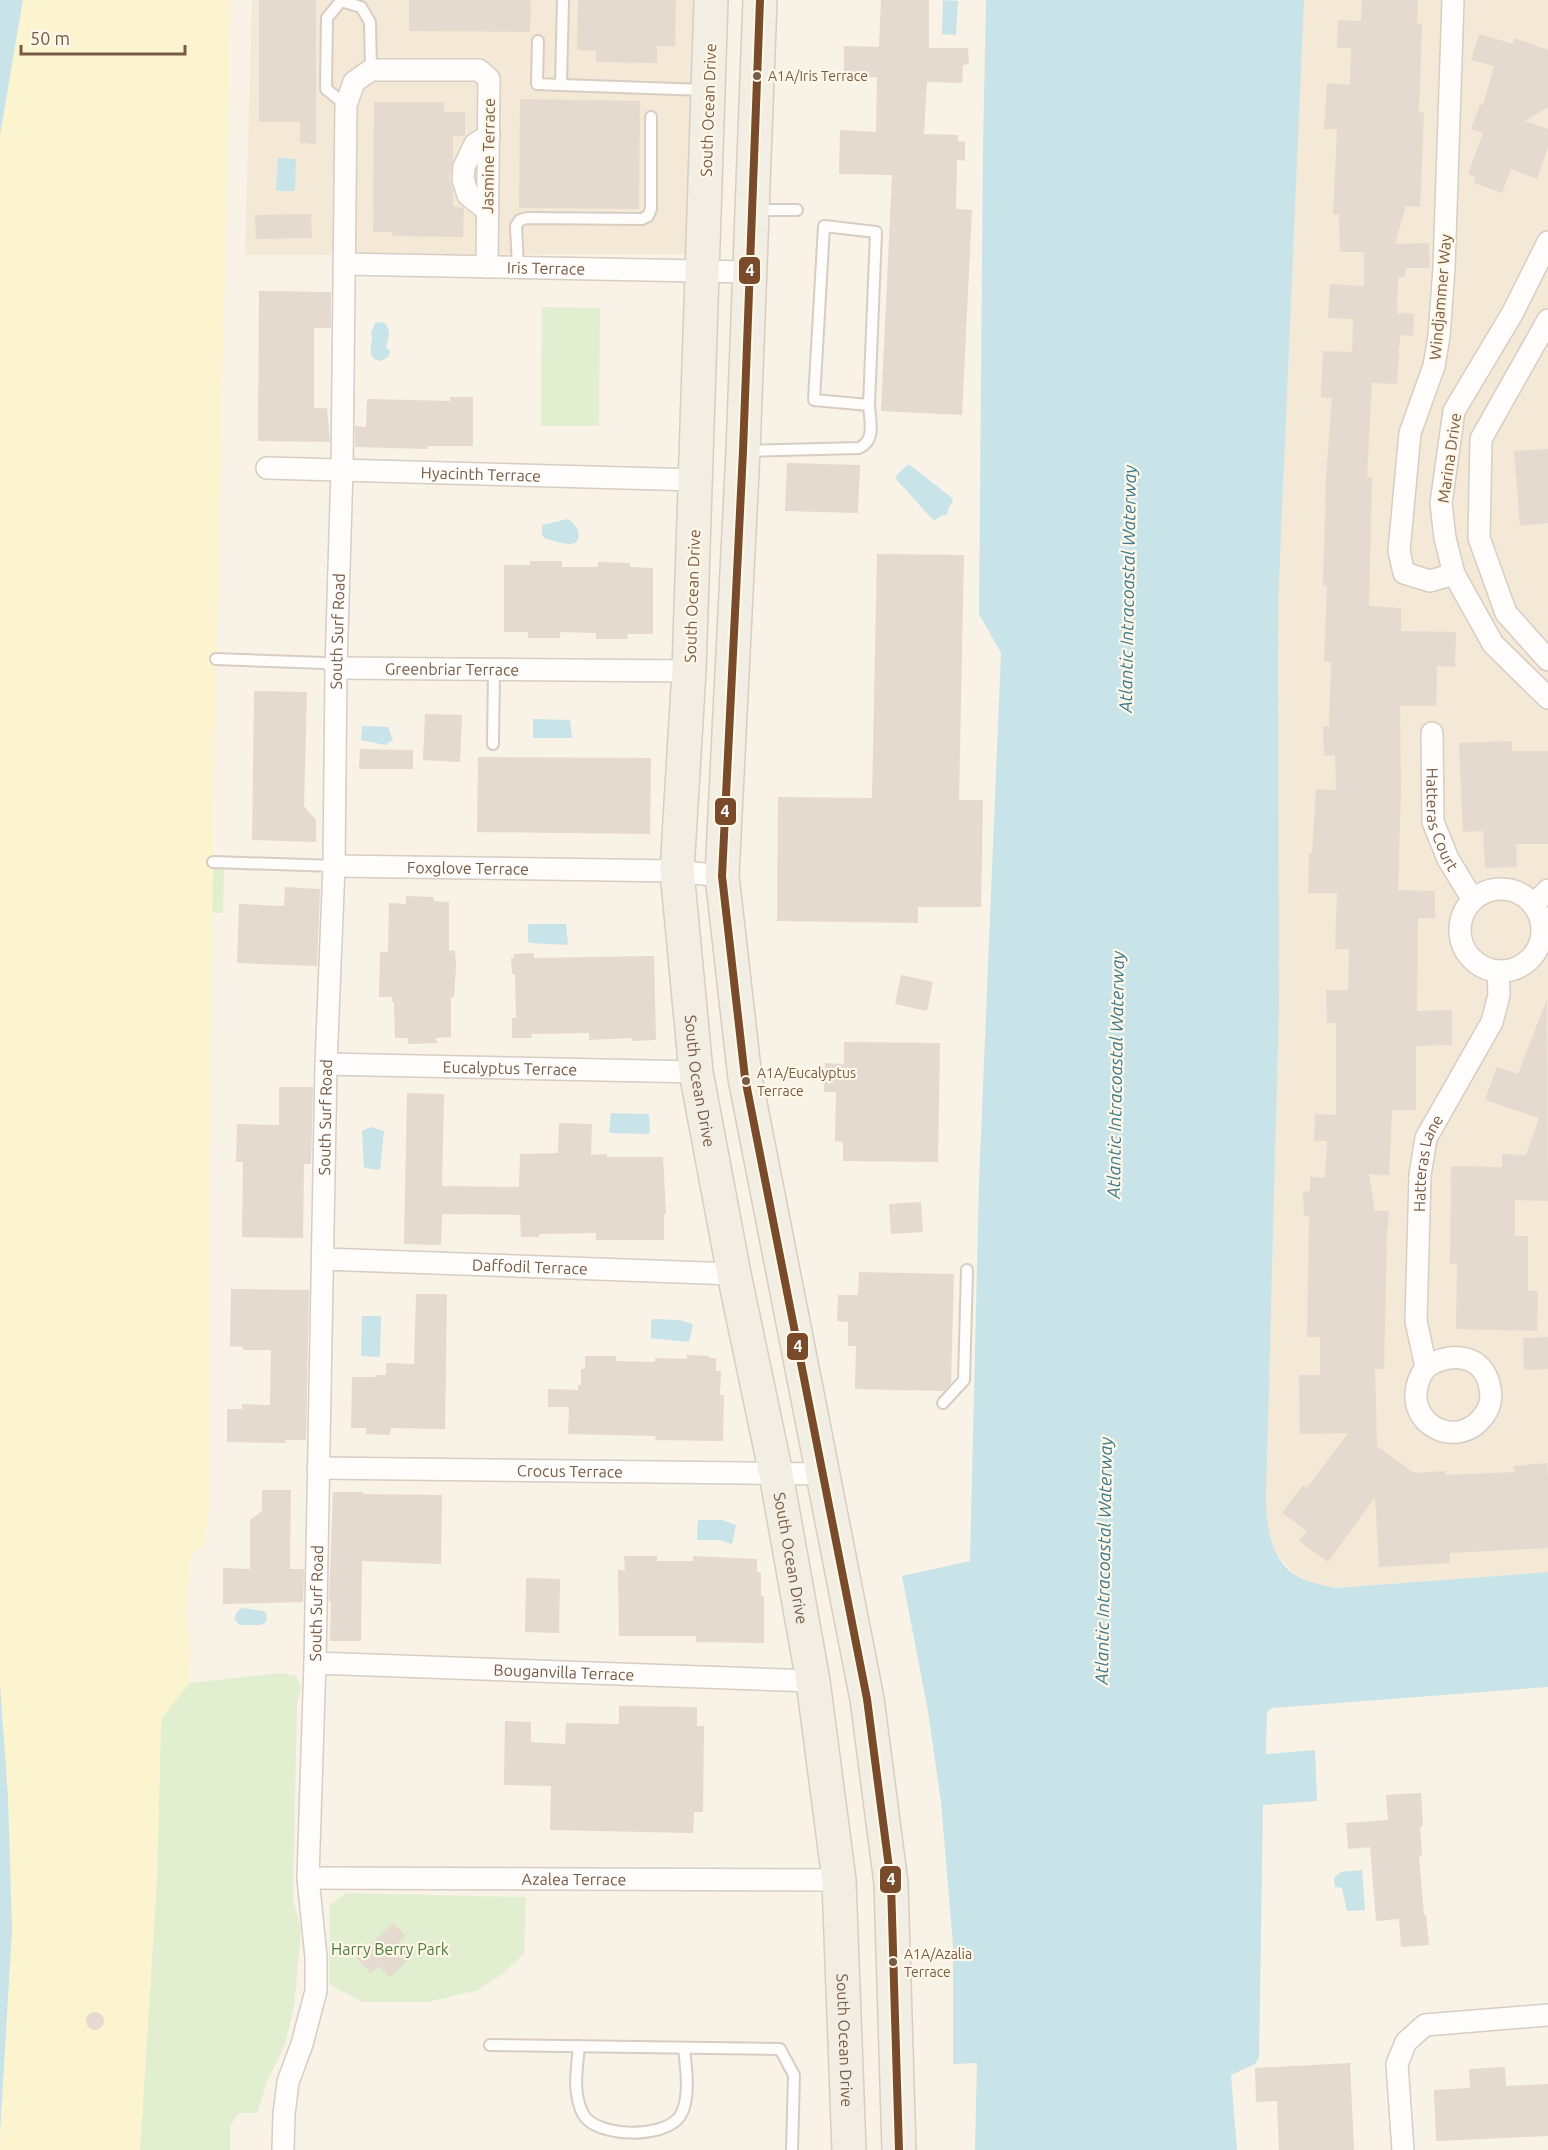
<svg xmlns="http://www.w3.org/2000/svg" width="1548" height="2150" viewBox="0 0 1548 2150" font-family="Ubuntu,sans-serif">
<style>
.residential{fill:#f4e9d6}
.green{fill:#e1efd0}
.sand{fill:#fcf4ce}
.water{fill:#c8e4e9}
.building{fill:#e4dacf}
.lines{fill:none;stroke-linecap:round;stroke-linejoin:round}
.lane-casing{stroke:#d7cdc2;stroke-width:14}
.street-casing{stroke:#d7cdc2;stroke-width:24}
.primary-casing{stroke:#d7cdc3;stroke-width:36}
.lane{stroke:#fefdfb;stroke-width:10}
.street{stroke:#fefdfb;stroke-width:21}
.primary{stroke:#f2eee4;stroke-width:33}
.bus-1-casing{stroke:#fff8e9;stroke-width:12}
.bus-1{stroke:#7a4b2a;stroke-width:8}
.bus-dot{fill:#785b45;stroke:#fff8e9;stroke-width:2}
.labels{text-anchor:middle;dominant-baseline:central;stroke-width:4.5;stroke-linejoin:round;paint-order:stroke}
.bus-label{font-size:14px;fill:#785b45;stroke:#fff8e9;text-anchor:start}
.street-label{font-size:16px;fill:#785b45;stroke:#fff8e9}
.park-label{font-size:16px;fill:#4b7f3c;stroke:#fff8e9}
.water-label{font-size:18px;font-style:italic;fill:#3c7a8e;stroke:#fff8e9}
.line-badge{stroke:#fff8e9;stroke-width:2}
.badge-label{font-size:16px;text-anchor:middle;font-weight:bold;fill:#fff}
</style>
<rect width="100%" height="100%" fill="#f8f2e7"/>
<!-- residential -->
<g class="residential">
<path d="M 252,0 L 700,0 L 690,254 L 245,255 Z"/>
<path d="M 1304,0 L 1548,0 L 1548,1572 L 1336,1588 L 1310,1582 L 1292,1572 L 1277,1554 L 1267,1531 L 1266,1500 L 1279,1007 L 1278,606 Z"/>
</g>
<!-- green -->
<g class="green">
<path d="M 542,307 L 600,308 L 599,426 L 541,426 Z"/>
<path d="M 213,869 L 224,869 L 223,913 L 212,913 Z"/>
<path d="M 281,1673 L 296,1676 L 301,1688 L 297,1703 L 293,1898 L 301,1931 L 294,2006 L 285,2045 L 268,2079 L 257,2113 L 239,2113 L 230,2126 L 230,2150 L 140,2150 L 157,1878 L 161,1719 L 189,1683 Z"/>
<path d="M 346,1893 L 526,1897 L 524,1954 L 501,1975 L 478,1990 L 429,2002 L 362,2002 L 329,1984 L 330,1905 Z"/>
</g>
<!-- sand -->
<path class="sand" d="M 23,0 L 231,0 L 216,659 L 210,1093 L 209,1511 L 204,1544 L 191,1555 L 185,1613 L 191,1650 L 189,1683 L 161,1719 L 157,1878 L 140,2150 L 0,2150 L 12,1930 L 8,1797 L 0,1683 L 0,135 Z"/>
<!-- water -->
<g class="water">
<path d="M 0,0 L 23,0 L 0,135 Z"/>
<path d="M 943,0 L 958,1 L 956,35 L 942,34 Z"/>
<path d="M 986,0 L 1304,0 L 1278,606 L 1279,1007 L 1266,1500 C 1267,1526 1270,1555 1292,1573 C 1305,1582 1322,1585 1336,1588 L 1548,1572 L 1548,1687 L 1272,1708 L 1267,1712 L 1266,1754 L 1315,1750 L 1317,1801 L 1263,1805 L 1259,2058 L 1255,2064 L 1231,2075 L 1237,2150 L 975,2150 L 977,2063 L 953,2064 L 953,1945 L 941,1802 L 928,1711 L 902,1576 L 970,1561 L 979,1183 L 1001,653 L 979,614 L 983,149 Z"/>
<path d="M 278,158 L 296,159 L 295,191 L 276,191 Z"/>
<path d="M 383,322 C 392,330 389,336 386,347 L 390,351 L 388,357 L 381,361 C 363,358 375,344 371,333 L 375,323 Z"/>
<path d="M 907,465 L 910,465 L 952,498 L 953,502 L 949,507 L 947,515 L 941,516 L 935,520 L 932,519 L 896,479 L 896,476 Z"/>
<path d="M 568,519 C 579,525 585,544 569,544 C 562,544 551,540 544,538 L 542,534 L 542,525 Z"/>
<path d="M 533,719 L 570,720 L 572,738 L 533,738 Z"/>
<path d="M 362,726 L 388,727 L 393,740 L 385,745 L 361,740 Z"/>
<path d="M 530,924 L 566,924 L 568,943 L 566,945 L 530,943 L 528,942 L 528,925 Z"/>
<path d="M 611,1113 L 648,1114 L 649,1115 L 650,1132 L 648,1134 L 611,1133 L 609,1132 Z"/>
<path d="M 371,1127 L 384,1131 L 380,1170 L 364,1168 L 362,1131 Z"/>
<path d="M 362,1316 L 381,1316 L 380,1357 L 361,1356 Z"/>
<path d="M 653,1319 L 679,1320 L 693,1324 L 689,1342 L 651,1338 L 651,1321 Z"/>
<path d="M 698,1520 L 722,1520 L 736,1525 L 732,1544 L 719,1540 L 697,1540 Z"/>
<path d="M 242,1608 L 263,1611 L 267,1614 L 266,1622 L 260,1625 L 240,1625 L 235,1620 C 235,1614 237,1611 242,1608 Z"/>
<path d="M 0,1683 L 8,1797 L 12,1930 L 0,2134 Z"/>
<path d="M 1362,1870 L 1365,1910 L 1347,1911 L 1342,1888 L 1335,1887 L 1334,1878 L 1341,1872 Z"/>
</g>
<!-- building -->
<g class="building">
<path d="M 259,0 L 316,0 L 316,144 L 300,143 L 300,122 L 259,122 Z"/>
<path d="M 409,0 L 531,0 L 530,32 L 409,31 Z"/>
<path d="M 578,0 L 676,0 L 675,46 L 657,46 L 657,63 L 596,62 L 596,51 L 577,50 Z"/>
<path d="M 881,0 L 929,0 L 929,48 L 968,48 L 969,64 L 963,65 L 962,83 L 927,82 L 924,134 L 958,135 L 958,141 L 965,142 L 965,161 L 957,160 L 956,209 L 972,210 L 962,415 L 881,411 L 892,175 L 839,174 L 840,130 L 876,132 L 877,77 L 844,77 L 844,46 L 879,47 Z"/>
<path d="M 1362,0 L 1418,0 L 1417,23 L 1422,24 L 1419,112 L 1424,113 L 1420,207 L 1406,206 L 1395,244 L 1429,243 L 1430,268 L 1406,268 L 1405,277 L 1398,277 L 1397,313 L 1414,314 L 1413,336 L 1400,335 L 1397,384 L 1372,383 L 1367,477 L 1372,477 L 1369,606 L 1401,608 L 1401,631 L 1456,632 L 1455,667 L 1437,666 L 1436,706 L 1400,706 L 1401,788 L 1398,890 L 1435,891 L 1435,918 L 1418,918 L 1417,1011 L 1452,1010 L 1452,1045 L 1416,1046 L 1416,1110 L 1392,1110 L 1389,1175 L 1369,1174 L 1375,1211 L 1389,1211 L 1387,1236 L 1384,1369 L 1375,1369 L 1377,1446 L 1414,1473 L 1445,1471 L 1445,1475 L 1515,1472 L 1514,1466 L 1547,1463 L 1548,1478 L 1548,1548 L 1450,1553 L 1450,1563 L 1379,1567 L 1375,1497 L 1328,1562 L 1299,1541 L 1307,1531 L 1282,1513 L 1303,1485 L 1307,1488 L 1348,1433 L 1300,1434 L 1299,1375 L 1320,1375 L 1320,1337 L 1307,1337 L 1309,1216 L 1304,1216 L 1303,1192 L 1310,1191 L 1310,1177 L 1325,1178 L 1327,1141 L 1314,1141 L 1315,1114 L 1336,1115 L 1336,1023 L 1327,1023 L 1326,990 L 1348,990 L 1349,949 L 1335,949 L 1337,893 L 1308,893 L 1309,853 L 1312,853 L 1316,789 L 1336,790 L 1335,755 L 1324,756 L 1323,726 L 1329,726 L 1331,662 L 1324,661 L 1327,586 L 1323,586 L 1326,476 L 1332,398 L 1321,397 L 1323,351 L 1352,352 L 1353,319 L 1328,318 L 1330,284 L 1364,286 L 1364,252 L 1340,252 L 1339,214 L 1333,214 L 1337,129 L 1324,129 L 1327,83 L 1350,85 L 1351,48 L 1337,48 L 1338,20 L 1361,21 Z"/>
<path d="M 1479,34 L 1513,44 L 1514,38 L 1548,50 L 1548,107 L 1525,121 L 1548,129 L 1548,147 L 1537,179 L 1511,169 L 1502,193 L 1474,183 L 1476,177 L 1468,174 L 1483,133 L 1471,129 L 1480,104 L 1483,105 L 1494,66 L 1471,60 Z"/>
<path d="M 520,99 L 640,101 L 639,209 L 519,208 Z"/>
<path d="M 374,102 L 444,102 L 444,112 L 465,112 L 465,136 L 453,136 L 453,160 L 450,178 L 453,191 L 453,206 L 464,208 L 463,237 L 392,236 L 392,232 L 373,232 Z"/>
<path d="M 311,214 L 312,238 L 256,239 L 255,215 Z"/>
<path d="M 259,291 L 331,292 L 331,328 L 314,328 L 314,408 L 327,408 L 330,442 L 258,441 Z"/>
<path d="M 450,397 L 473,397 L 473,446 L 428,446 L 428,449 L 355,447 L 355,426 L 366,427 L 367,399 L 450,401 Z"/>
<path d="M 1548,449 L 1548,523 L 1520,526 L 1514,451 Z"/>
<path d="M 787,463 L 860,465 L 858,513 L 785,511 Z"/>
<path d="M 877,554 L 964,555 L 959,800 L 983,800 L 981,907 L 918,907 L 918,923 L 777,921 L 778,797 L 872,798 Z"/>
<path d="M 530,561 L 562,561 L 562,567 L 598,567 L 598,562 L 630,563 L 630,567 L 653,568 L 653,634 L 627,634 L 628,639 L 596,639 L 596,633 L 560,632 L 560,638 L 528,638 L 528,632 L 504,632 L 504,565 L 530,565 Z"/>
<path d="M 254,691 L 307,692 L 304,806 L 316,820 L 316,842 L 252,840 Z"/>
<path d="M 425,714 L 462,715 L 460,762 L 423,760 Z"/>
<path d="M 1512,741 L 1512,751 L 1548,751 L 1548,844 L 1516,844 L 1517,867 L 1485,868 L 1483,831 L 1463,832 L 1459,743 Z"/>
<path d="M 360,749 L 413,750 L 413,769 L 359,769 Z"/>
<path d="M 478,757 L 651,758 L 650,834 L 477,832 Z"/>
<path d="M 285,887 L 320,889 L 317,966 L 237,963 L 239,904 L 284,906 Z"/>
<path d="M 406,896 L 434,897 L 434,901 L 449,902 L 449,951 L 455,950 L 456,967 L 454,997 L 451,997 L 451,1037 L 436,1038 L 437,1043 L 408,1044 L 408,1038 L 395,1038 L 394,1002 L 392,1002 L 392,997 L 379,997 L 380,952 L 388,952 L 389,903 L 406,904 Z"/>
<path d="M 534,953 L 534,958 L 654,956 L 656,1040 L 632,1041 L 632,1038 L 589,1040 L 589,1033 L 531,1034 L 532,1038 L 512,1038 L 512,1018 L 516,1018 L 515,974 L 512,974 L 511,958 L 514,958 L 514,954 Z"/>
<path d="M 901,975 L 933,982 L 927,1011 L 895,1004 Z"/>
<path d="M 1547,999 L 1548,1201 L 1515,1200 L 1515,1236 L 1528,1236 L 1528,1291 L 1538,1291 L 1537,1331 L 1456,1329 L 1457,1264 L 1450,1264 L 1451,1166 L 1502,1167 L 1502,1154 L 1526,1155 L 1539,1118 L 1485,1100 L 1497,1067 L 1518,1074 Z"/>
<path d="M 844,1042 L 940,1043 L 938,1162 L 843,1161 L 843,1142 L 835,1141 L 836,1092 L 824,1092 L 825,1063 L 844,1064 Z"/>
<path d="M 279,1087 L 313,1087 L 311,1164 L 304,1164 L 303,1238 L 242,1237 L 243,1162 L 236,1162 L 237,1124 L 279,1125 Z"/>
<path d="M 407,1093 L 444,1094 L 442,1186 L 519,1187 L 520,1154 L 558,1153 L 559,1123 L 592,1124 L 591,1155 L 607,1154 L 607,1157 L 663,1157 L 666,1214 L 664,1214 L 664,1240 L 596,1240 L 596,1233 L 539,1234 L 539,1237 L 521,1237 L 520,1215 L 442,1214 L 441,1245 L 404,1244 Z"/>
<path d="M 921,1202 L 923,1232 L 891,1234 L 889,1204 Z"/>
<path d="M 859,1272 L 954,1274 L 951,1383 L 944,1391 L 855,1389 L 856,1346 L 848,1346 L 848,1322 L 837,1321 L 838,1295 L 858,1295 Z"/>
<path d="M 231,1289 L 309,1290 L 306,1440 L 285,1440 L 286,1443 L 227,1442 L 227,1409 L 242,1409 L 242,1404 L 270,1405 L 271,1350 L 243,1350 L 243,1347 L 230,1346 Z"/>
<path d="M 416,1294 L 447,1294 L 445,1429 L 391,1428 L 390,1435 L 366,1434 L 366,1428 L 351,1428 L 352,1377 L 375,1377 L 375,1375 L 386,1375 L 386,1363 L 414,1364 Z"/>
<path d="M 1548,1337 L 1548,1369 L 1524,1370 L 1523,1338 Z"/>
<path d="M 687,1355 L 709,1356 L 709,1358 L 716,1358 L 716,1371 L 721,1371 L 720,1395 L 724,1395 L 723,1441 L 655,1440 L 656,1436 L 568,1434 L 569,1407 L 548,1407 L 548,1389 L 578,1390 L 578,1385 L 581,1385 L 581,1369 L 585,1369 L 585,1356 L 616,1356 L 616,1361 L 655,1362 L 655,1358 L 687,1359 Z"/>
<path d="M 262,1490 L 291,1490 L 290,1569 L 304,1569 L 303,1602 L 223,1604 L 223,1568 L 250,1569 L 250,1520 L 262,1511 Z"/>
<path d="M 333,1492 L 363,1492 L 363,1494 L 442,1495 L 441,1564 L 362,1561 L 361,1641 L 330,1641 L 331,1602 L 329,1602 Z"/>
<path d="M 624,1556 L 657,1556 L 657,1561 L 693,1561 L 693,1556 L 757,1559 L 757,1572 L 761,1573 L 761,1596 L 764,1596 L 764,1643 L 696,1642 L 696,1636 L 619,1636 L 618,1570 L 625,1570 Z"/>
<path d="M 526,1578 L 560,1579 L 559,1633 L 525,1632 Z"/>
<path d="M 619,1706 L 697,1707 L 697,1726 L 704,1726 L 703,1812 L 694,1812 L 693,1833 L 550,1830 L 551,1786 L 504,1785 L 505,1721 L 531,1722 L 531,1742 L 565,1744 L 566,1723 L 619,1724 Z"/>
<path d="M 1421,1793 L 1423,1826 L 1420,1827 L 1422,1855 L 1419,1856 L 1424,1915 L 1426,1915 L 1429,1945 L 1401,1947 L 1399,1919 L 1376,1921 L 1370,1847 L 1348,1849 L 1346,1823 L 1388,1820 L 1386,1795 Z"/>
<path d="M 393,1923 L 406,1936 L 399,1943 L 412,1956 L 390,1977 L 379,1966 L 371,1973 L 356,1958 Z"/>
<circle cx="95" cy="2021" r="9"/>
<path d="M 1350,2063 L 1354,2150 L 1279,2150 L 1277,2101 L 1256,2102 L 1255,2068 Z"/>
<path d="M 1505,2067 L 1506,2086 L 1548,2084 L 1548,2136 L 1436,2141 L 1434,2090 L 1470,2088 L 1469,2069 Z"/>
</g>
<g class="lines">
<defs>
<g id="lane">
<path d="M 563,0 L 561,85 L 705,90"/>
<path d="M 538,41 L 537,84 L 561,85"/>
<path d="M 346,105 L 326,89 L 327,18 L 341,1 L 361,7 L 370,22 L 371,70"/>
<path d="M 756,210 L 797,210"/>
<path d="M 518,267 L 516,226 L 520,220 L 527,218 L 642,219 L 648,216 L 651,209 L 651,117"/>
<path d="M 746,451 L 859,448 C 876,440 870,422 869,405 L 814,400 L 824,226 L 876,232 L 869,405"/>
<path d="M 216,659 L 324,663 L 336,668"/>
<path d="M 493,744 L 494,669"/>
<path d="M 213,862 L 334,866"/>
<path d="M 943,1403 L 964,1380 L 967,1270"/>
<path d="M 490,2045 L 780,2049 L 794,2075 L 792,2150"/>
<path d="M 579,2046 C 577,2069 572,2092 583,2114 C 596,2138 665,2139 680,2116 C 691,2099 686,2067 684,2048"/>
</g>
<g id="street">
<path d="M 1453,0 L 1444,268 L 1439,336 L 1434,366 L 1410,433 L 1399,551 L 1404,573 L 1430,581 L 1454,574"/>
<path d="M 488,211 L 468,195 L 463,179 L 464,167 L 475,144 L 489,135"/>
<path d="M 1548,242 L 1512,314 L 1454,411 L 1441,503 L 1445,538 L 1454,574 L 1493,644 L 1548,698"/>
<path id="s1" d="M 344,264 L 749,272"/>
<path d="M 1548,320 L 1481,439 L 1479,538 L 1506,613 L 1548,660"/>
<path id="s2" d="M 267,468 L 696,480"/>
<path id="s3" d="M 336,668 L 689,671"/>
<path id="s4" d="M 1432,733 L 1433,822 L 1448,859 L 1473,900"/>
<path id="s5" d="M 334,866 L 677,871 L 722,876"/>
<circle cx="1501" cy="930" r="41"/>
<path d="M 1533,905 L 1548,890"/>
<path id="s6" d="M 326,1064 L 696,1072"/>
<path id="s7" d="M 324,1259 L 734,1274"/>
<path id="s8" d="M 1426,1367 C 1452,1351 1484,1354 1490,1388 C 1492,1397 1490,1407 1485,1414 C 1456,1457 1391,1417 1426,1367 L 1416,1321 L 1420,1175 L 1426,1138 L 1492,1022 L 1499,995 L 1498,971"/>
<path id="s9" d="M 318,1468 L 822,1474"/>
<path id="s10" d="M 315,1663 L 813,1681"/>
<path id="s11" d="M 308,1878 L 839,1880"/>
<path id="s12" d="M 283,2150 L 284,2114 L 288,2082 L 302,2044 L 316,1991 L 316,1957 L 308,1878 L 315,1663 L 326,1064 L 334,866 L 336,668 L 342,469 L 346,105 L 354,82 L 371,70 L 479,70 L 489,79 L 487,267"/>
<path d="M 1403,2150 L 1397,2064 L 1406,2042 L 1425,2025 L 1548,2015"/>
</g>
<g id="primary">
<path id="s13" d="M 711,0 L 689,671 L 677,871 L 696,1072 L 734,1274 L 776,1474 L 813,1681 L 839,1880 L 849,2150"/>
<path d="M 760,0 L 743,451 L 722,876 L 745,1078 L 867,1699 L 891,1883 L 899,2150"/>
</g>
</defs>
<!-- lane casing -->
<use href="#lane" class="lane-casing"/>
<!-- street casing -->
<use href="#street" class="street-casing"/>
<!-- primary casing -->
<use href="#primary" class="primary-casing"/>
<!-- lane -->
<use href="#lane" class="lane"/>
<!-- street -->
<use href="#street" class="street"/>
<!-- primary -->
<use href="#primary" class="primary"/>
<defs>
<path id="bus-1" d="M 760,0 L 743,451 L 722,876 L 745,1078 L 867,1699 L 891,1883 L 899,2150"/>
</defs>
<!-- bus-1 casing -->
<use href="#bus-1" class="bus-1-casing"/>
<!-- bus-1 -->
<use href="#bus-1" class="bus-1"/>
</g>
<!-- markers -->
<g class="bus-dot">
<circle cx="757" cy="76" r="5"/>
<circle cx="746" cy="1081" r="5"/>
<circle cx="893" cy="1962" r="5"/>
</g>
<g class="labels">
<!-- bus labels -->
<g class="bus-label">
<text x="768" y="76">A1A/Iris Terrace</text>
<text x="757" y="1073">A1A/Eucalyptus<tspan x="757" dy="18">Terrace</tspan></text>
<text x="904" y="1954">A1A/Azalia<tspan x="904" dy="18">Terrace</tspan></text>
</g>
<!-- street labels -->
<g class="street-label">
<text transform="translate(708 110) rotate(-88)">South Ocean Drive</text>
<text transform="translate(488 156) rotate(-89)">Jasmine Terrace</text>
<text stroke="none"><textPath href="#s1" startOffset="202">Iris Terrace</textPath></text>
<text transform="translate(1440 297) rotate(-85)">Windjammer Way</text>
<text transform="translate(1449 458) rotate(-82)">Marina Drive</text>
<text stroke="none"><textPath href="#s2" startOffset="214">Hyacinth Terrace</textPath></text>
<text transform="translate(692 596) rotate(-88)">South Ocean Drive</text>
<text stroke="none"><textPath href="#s12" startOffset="1524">South Surf Road</textPath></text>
<text stroke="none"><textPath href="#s3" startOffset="116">Greenbriar Terrace</textPath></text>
<text stroke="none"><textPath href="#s4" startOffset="88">Hatteras Court</textPath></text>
<text stroke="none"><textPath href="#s5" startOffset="134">Foxglove Terrace</textPath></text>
<text stroke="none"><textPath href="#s6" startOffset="184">Eucalyptus Terrace</textPath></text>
<text stroke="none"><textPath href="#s13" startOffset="1083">South Ocean Drive</textPath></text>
<text stroke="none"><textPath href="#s12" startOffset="1038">South Surf Road</textPath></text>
<text stroke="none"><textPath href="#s8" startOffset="442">Hatteras Lane</textPath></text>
<text stroke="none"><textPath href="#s7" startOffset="206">Daffodil Terrace</textPath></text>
<text stroke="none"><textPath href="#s9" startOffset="252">Crocus Terrace</textPath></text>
<text stroke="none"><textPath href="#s13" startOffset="1569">South Ocean Drive</textPath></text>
<text stroke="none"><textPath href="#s12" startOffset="552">South Surf Road</textPath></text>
<text stroke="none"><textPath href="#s10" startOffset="249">Bouganvilla Terrace</textPath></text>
<text stroke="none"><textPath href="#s11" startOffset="266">Azalea Terrace</textPath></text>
<text stroke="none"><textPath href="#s13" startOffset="2055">South Ocean Drive</textPath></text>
</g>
<!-- park labels -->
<g class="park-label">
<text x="390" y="1949">Harry Berry Park</text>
</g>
<!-- water labels -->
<g class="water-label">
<text transform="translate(1127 589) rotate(-89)">Atlantic Intracoastal Waterway</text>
<text transform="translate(1115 1075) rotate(-89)">Atlantic Intracoastal Waterway</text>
<text transform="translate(1103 1561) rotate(-89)">Atlantic Intracoastal Waterway</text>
</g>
</g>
<g class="line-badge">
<rect x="738" y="256" width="23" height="29" rx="6" fill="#7a4b2a"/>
<rect x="714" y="797" width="23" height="29" rx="6" fill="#7a4b2a"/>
<rect x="786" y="1332" width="23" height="29" rx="6" fill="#7a4b2a"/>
<rect x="879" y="1865" width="23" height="29" rx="6" fill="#7a4b2a"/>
</g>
<g class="badge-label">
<text x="750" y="276">4</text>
<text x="725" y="817">4</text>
<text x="798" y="1352">4</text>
<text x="891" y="1885">4</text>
</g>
<!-- scale -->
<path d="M21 45v9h164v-9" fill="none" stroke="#785b45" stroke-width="3"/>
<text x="30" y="45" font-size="18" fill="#785b45" stroke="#fff8e9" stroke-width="4.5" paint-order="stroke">50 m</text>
</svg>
